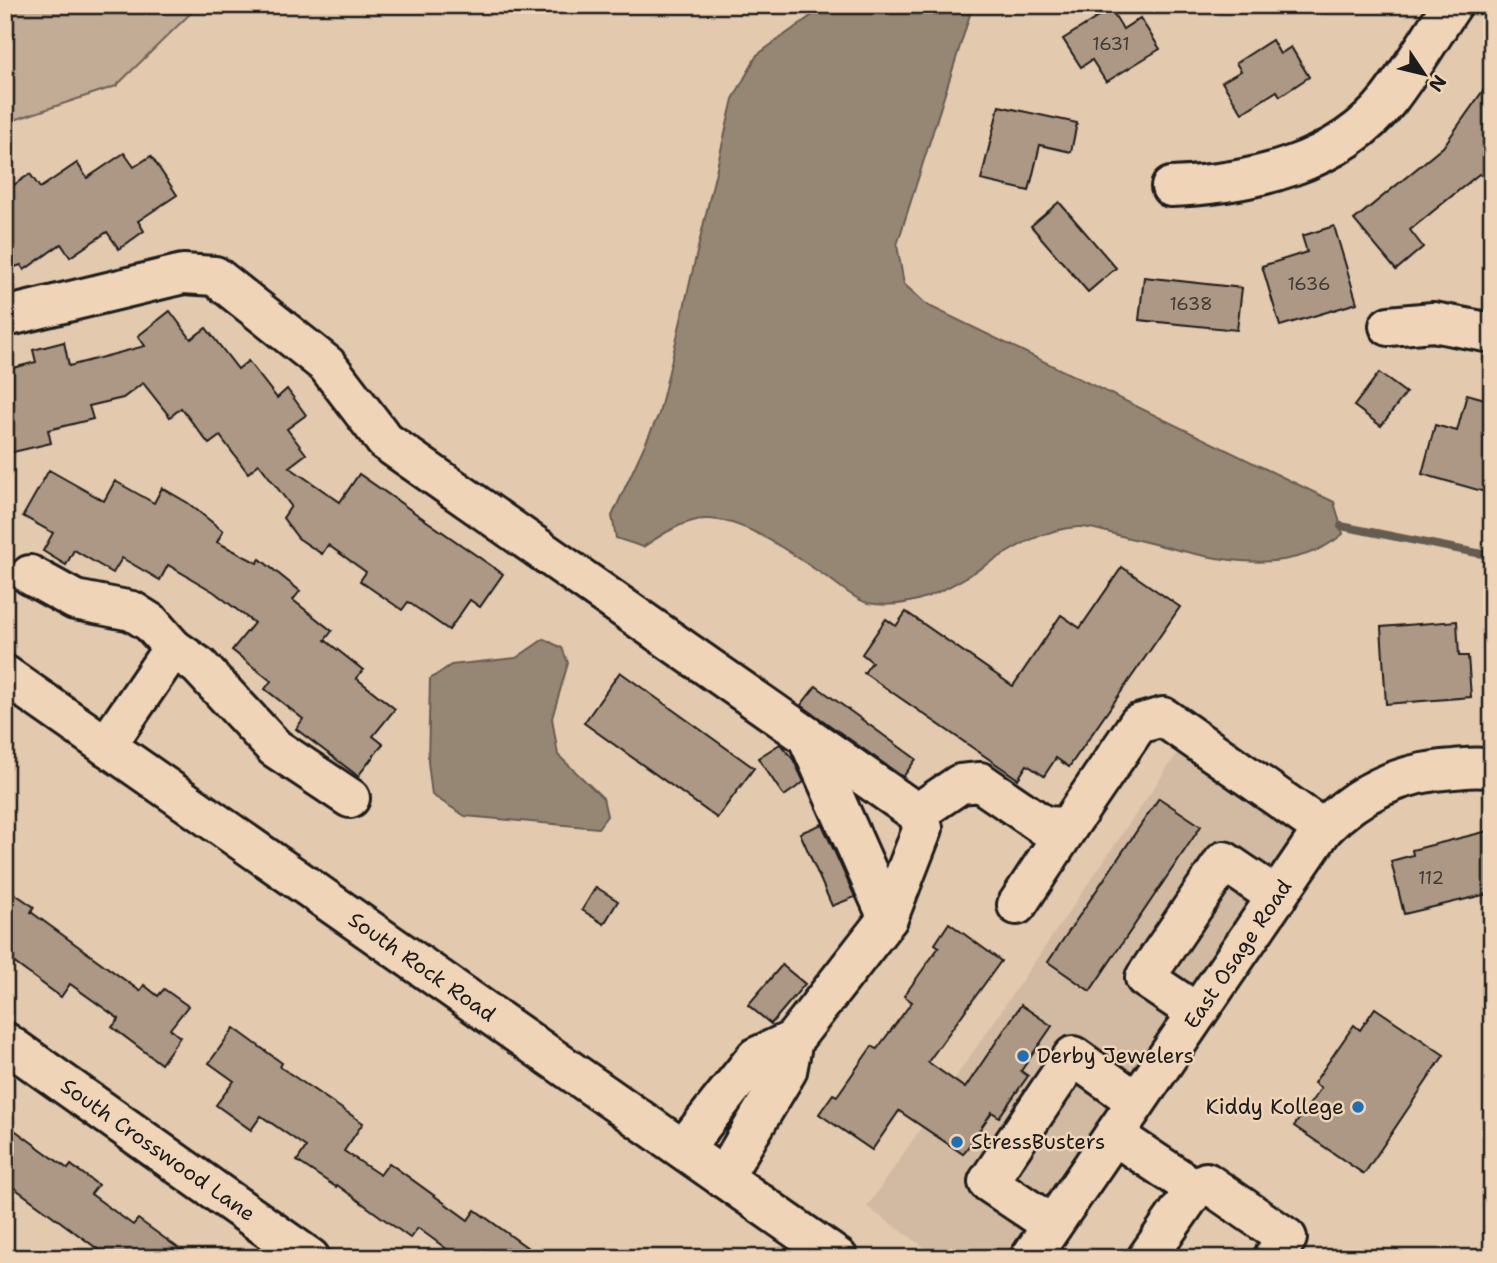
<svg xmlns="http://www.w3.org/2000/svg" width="1497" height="1263" viewBox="0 0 1497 1263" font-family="'Shantell Sans',sans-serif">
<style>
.built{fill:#d2baa2}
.green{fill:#c2ac95;stroke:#6f6458;stroke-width:2}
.water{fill:#968775;stroke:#655c51;stroke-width:2}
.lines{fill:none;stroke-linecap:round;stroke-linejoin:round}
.stream{stroke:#655c51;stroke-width:8}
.building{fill:#ac9885;stroke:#1c1c1c;stroke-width:2}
.minor-casing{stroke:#1c1c1c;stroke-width:44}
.major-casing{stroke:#1c1c1c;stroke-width:44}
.minor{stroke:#f0d4b7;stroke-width:38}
.major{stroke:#f0d4b7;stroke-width:38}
.poi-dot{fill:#1f6fb2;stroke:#f0d4b7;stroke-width:2.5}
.labels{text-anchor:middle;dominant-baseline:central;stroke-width:5;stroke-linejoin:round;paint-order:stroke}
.number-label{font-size:18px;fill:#403b36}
.street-label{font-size:21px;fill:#1c1c1c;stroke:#f0d4b7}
.poi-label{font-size:21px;fill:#1c1c1c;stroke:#f0d4b7;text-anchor:start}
</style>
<rect width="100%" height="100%" fill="#e3c9ae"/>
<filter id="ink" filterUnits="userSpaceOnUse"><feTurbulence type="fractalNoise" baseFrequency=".0143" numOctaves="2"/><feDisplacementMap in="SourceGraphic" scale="14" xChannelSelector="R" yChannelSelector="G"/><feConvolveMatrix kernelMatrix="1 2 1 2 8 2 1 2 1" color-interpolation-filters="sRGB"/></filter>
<g filter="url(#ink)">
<!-- built -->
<path class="built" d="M 1183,745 L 1301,827 L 1010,1258 L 940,1258 L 867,1207 Z"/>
<!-- green -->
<path class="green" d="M 5,5 L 199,5 L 116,86 L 5,123 Z"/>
<!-- water -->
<g class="water">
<path d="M 826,5 L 973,5 L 897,245 L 904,284 L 927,305 L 1334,502 L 1343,534 C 1281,585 1195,553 1125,537 C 1111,534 1093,526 1078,527 C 1003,531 947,618 868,603 C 855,600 839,585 828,578 C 795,556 746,518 705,519 C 683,520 661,535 643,547 L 616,538 L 612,516 L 659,414 L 733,99 L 757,55 Z"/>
<path d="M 544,639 L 562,648 L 568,663 L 552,718 L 558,755 L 603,798 L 607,816 L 598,828 L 465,816 L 432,795 L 428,762 L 430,679 L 451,665 L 516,658 Z"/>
</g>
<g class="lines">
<!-- stream -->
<path class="stream" d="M 1341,526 L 1492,556"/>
</g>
<!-- building -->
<g class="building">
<path d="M 1111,9 L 1123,29 L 1140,18 L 1160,49 L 1106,82 L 1092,60 L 1081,67 L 1063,39 Z"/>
<path d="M 1272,40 L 1280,54 L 1291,47 L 1309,77 L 1280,96 L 1277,91 L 1242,113 L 1222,82 L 1241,71 L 1236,63 Z"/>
<path d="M 1492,78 L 1492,165 L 1484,177 L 1479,174 L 1410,230 L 1423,247 L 1396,270 L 1354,220 L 1443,147 Z"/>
<path d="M 999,106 L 1077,123 L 1071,152 L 1040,145 L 1029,191 L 981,180 Z"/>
<path d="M 124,153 L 134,167 L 151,156 L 177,195 L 138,221 L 144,231 L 119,249 L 107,232 L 70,257 L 61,244 L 24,270 L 21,265 L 5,270 L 5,191 L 30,174 L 40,188 L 77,163 L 87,178 Z"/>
<path d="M 1059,202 L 1116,268 L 1088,292 L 1031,226 Z"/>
<path d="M 1334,226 L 1357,303 L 1280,326 L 1262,266 L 1307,252 L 1302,236 Z"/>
<path d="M 1144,277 L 1242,288 L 1237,330 L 1139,320 Z"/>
<path d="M 170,311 L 191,339 L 206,328 L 238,369 L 248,361 L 277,398 L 287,389 L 306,415 L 287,429 L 306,454 L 289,467 L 340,502 L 359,474 L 503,574 L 480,607 L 470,600 L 449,630 L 408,602 L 402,610 L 360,581 L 366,572 L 328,545 L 322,554 L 298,538 L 283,518 L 291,506 L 259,464 L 248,473 L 220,436 L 209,444 L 181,408 L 170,417 L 143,383 L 123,398 L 89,406 L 93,419 L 48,430 L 51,443 L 5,454 L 5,370 L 36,362 L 33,350 L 64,342 L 69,366 L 145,346 L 138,336 Z"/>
<path d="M 1379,373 L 1406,393 L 1381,426 L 1354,406 Z"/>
<path d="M 1467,394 L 1492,401 L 1492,494 L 1422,474 L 1435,425 L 1457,431 Z"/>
<path d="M 49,470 L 104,501 L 115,481 L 154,503 L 162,488 L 188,503 L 223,531 L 217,542 L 257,563 L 260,559 L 300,591 L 293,600 L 332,631 L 325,640 L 363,670 L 356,678 L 395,709 L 373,736 L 383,744 L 358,776 L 296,729 L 303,719 L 265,689 L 271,681 L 232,650 L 254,623 L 214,592 L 168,565 L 160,580 L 122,558 L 113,573 L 74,550 L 66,565 L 43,551 L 53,533 L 23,516 Z"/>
<path d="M 1122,567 L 1180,607 L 1069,767 L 1056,758 L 1044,776 L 1027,765 L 1018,779 L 864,673 L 872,662 L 862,654 L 886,619 L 896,626 L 906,612 L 1013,686 L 1061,615 L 1080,628 Z"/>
<path d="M 1457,621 L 1459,656 L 1468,656 L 1471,697 L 1386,704 L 1381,627 Z"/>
<path d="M 620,672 L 754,768 L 717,818 L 584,723 Z"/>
<path d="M 816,686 L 916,759 L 903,777 L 801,705 Z"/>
<path d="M 780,744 L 793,759 L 804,782 L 784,796 L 758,758 Z"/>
<path d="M 1159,798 L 1201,826 L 1090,991 L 1048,962 Z"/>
<path d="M 822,824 L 855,897 L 832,906 L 800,833 Z"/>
<path d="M 1492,830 L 1492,893 L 1404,914 L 1391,861 L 1413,855 L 1412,850 Z"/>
<path d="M 5,887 L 34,907 L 31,912 L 140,991 L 144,985 L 158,996 L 164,989 L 188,1006 L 170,1029 L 180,1037 L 161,1064 L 112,1027 L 119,1019 L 70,984 L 61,997 L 5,956 Z"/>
<path d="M 596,887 L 618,901 L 604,924 L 582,910 Z"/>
<path d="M 949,923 L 1001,961 L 928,1062 L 965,1088 L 1021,1005 L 1052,1026 L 1021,1071 L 1028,1076 L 999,1117 L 992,1112 L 963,1154 L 899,1111 L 872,1150 L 819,1114 L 833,1094 L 837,1096 L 872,1046 L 877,1049 L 912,1002 L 904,996 L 939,947 L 935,944 Z"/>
<path d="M 782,965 L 805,984 L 771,1024 L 748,1005 Z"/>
<path d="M 1375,1008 L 1444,1055 L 1364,1174 L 1294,1126 L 1321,1088 L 1314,1083 L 1354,1025 L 1360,1030 Z"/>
<path d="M 234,1028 L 282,1063 L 280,1067 L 363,1123 L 344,1151 L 380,1175 L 389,1163 L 468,1220 L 475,1210 L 542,1258 L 459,1258 L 418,1228 L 410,1238 L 337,1185 L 336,1187 L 297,1161 L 306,1147 L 261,1116 L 251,1130 L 216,1105 L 234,1081 L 209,1063 Z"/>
<path d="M 5,1123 L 68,1169 L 71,1165 L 98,1185 L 91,1194 L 133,1225 L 138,1219 L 192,1258 L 110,1258 L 5,1181 Z"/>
</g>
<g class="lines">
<defs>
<g id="minor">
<path d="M 1171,187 C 1249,184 1339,164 1389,99 C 1412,69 1431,36 1452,5"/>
<path d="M 5,317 L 183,274 L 215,276 L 327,365 L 385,441 L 917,813 L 923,828 L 888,918 L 793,1040"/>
<path d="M 1389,326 L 1433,322 L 1492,333"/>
<path d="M 30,575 L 75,600 L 132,611 L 151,623 L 173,648"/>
<path d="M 807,736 L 888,918"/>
<path d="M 106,746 L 173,648 L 199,666 L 275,748 L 350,798"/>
<path d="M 917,813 L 960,784 L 980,782 L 1044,826 L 1068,827 L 1138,724 L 1163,717 L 1323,829"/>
<path d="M 1017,905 L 1068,827"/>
<path d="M 1197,1013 L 1145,978 L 1224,861 L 1277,897"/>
<path d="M 5,1042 L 310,1258"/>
<path d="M 1114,1135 L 1195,1189 L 1206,1182 L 1287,1238 L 1273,1258"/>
<path d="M 683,1149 L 756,1057 L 793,1040 L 787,1071 L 723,1178"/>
<path d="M 1052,1225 L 988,1182 L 1073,1056 L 1136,1101"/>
<path d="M 1030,1258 L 1323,829 C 1359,791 1402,772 1454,769 C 1466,768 1479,766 1492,769"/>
<path d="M 1147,1258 L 1195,1189"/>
</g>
<path id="major" d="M 5,675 L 838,1258"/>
</defs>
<!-- minor casing -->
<use href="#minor" class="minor-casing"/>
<!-- major casing -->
<use href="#major" class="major-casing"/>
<!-- minor -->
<use href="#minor" class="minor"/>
<!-- major -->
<use href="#major" class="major"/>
</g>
</g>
<!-- markers -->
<g class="poi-dot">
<circle cx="1023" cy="1056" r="7"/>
<circle cx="1358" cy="1107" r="7"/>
<circle cx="957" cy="1142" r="7"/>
</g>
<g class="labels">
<!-- number labels -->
<g class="number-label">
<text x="1111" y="44">1631</text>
<text x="1309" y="284">1636</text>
<text x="1191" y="304">1638</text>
<text x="1431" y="878">112</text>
</g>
<!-- street labels -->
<g class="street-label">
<text transform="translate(1238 954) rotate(-56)">East Osage Road</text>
<text transform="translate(422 967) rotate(35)">South Rock Road</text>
<text transform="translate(158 1150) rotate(35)">South Crosswood Lane</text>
</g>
<!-- poi labels -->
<g class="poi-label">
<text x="1037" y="1056">Derby Jewelers</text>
<text x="1344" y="1107" text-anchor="end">Kiddy Kollege</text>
<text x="971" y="1142">StressBusters</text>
</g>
</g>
<!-- margin -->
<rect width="1497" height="1263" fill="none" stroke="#f0d4b7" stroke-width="28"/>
<rect x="14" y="14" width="1469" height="1235" fill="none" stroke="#1c1c1c" stroke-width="2.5" filter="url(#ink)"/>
<!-- north arrow -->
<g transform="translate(1424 74) rotate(125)" stroke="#f0d4b7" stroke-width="5" paint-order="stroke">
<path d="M0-5L12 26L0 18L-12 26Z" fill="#1c1c1c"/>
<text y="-10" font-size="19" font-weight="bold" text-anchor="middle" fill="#1c1c1c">N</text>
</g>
</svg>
